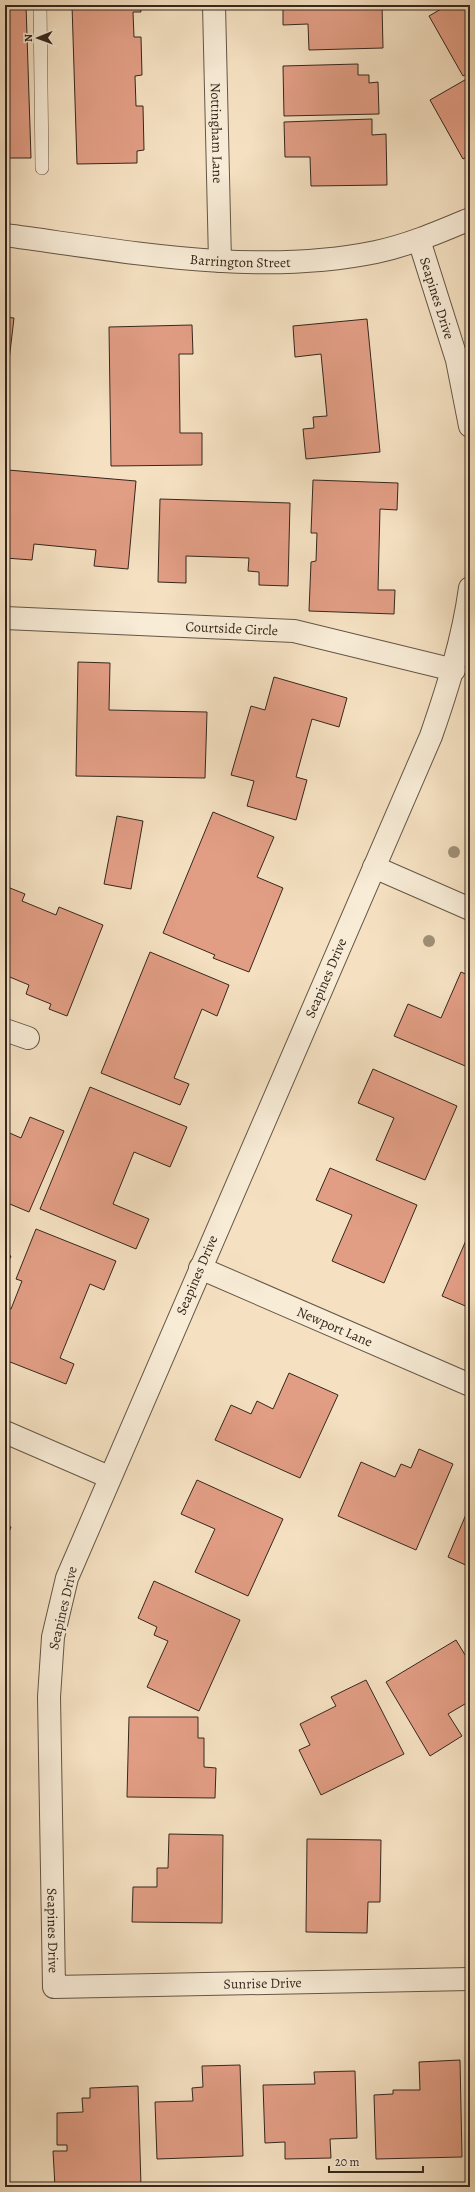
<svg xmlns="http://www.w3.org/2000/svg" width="475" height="2192" viewBox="0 0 475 2192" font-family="Alegreya,serif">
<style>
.building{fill:#e29e85;stroke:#35271c}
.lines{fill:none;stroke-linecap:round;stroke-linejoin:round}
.service-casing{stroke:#655646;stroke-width:14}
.minor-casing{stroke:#655646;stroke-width:24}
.service{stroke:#f8ecd7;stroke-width:13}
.minor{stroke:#f8ecd7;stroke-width:22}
.tree{fill:#9f9077}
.labels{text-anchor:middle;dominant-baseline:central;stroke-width:4;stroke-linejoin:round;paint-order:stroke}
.street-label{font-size:14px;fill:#35271c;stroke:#f8ecd7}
</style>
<rect width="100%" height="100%" fill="#f5e1c2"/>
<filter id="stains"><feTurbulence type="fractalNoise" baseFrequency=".005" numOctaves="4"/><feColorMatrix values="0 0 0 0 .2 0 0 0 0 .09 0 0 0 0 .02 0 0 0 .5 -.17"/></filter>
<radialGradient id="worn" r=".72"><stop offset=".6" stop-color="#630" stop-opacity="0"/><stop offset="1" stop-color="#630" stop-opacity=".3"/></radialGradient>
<!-- building -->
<g class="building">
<path d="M 5,5 L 26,5 L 31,158 L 5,158 Z"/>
<path d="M 72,5 L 140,5 L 141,12 L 133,12 L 134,37 L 141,37 L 142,75 L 135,76 L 136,106 L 143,106 L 144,150 L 137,151 L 137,163 L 77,164 Z"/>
<path d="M 283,5 L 382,5 L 383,48 L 309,50 L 308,24 L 283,25 Z"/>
<path d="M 448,5 L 470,5 L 470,72 L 463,76 L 429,16 Z"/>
<path d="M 358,64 L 358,75 L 369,75 L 369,83 L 378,82 L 379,114 L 284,116 L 283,66 Z"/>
<path d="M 470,77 L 470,155 L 463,159 L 430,100 Z"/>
<path d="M 372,119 L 372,135 L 386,134 L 387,185 L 311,186 L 310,157 L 285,157 L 284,122 Z"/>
<path d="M 5,317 L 14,318 L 5,395 Z"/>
<path d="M 367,319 L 380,452 L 306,459 L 303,429 L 314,428 L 313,417 L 327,416 L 321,354 L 295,357 L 293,326 Z"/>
<path d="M 192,325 L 193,354 L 179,354 L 180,433 L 202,433 L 202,465 L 111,466 L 109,327 Z"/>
<path d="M 8,470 L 136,481 L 128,569 L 94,566 L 96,550 L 34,544 L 32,560 L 5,558 L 5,502 Z"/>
<path d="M 313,480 L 398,483 L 397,510 L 380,509 L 378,590 L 395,590 L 394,614 L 309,611 L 311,562 L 316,561 L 317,533 L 311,533 Z"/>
<path d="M 160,499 L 290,503 L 288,586 L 259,585 L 259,572 L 248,571 L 249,558 L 186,556 L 186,583 L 158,582 Z"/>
<path d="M 78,662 L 110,663 L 109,710 L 207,712 L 205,778 L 76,776 Z"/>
<path d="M 274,677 L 347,698 L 339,727 L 312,719 L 296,777 L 307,780 L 296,820 L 247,806 L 254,781 L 231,775 L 251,706 L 265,710 Z"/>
<path d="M 213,812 L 274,837 L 257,877 L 283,888 L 249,972 L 213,958 L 215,955 L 163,933 Z"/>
<path d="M 117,816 L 143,821 L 131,889 L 104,884 Z"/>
<path d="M 5,886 L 25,894 L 22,901 L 56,915 L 59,907 L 103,925 L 67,1016 L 49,1009 L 51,1004 L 26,994 L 29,985 L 5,975 Z"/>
<path d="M 150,952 L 229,985 L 217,1016 L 202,1009 L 174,1078 L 189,1084 L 180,1105 L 101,1073 Z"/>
<path d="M 461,972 L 470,976 L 470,1068 L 394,1036 L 408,1004 L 441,1018 Z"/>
<path d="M 373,1069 L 457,1106 L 425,1180 L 376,1160 L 394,1118 L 358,1103 Z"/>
<path d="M 90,1087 L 187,1127 L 170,1167 L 134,1152 L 113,1204 L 149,1219 L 136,1249 L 40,1209 Z"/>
<path d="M 30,1117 L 64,1131 L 29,1212 L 5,1202 L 5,1131 L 21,1138 Z"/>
<path d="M 330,1168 L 417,1205 L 384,1283 L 332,1261 L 352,1215 L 316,1200 Z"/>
<path d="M 36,1229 L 116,1261 L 104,1290 L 90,1284 L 60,1358 L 74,1364 L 66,1384 L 5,1360 L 5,1307 L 11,1309 L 22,1281 L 16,1279 Z"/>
<path d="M 470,1231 L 470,1308 L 442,1296 Z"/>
<path d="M 5,1254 L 11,1256 L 5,1269 Z"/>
<path d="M 289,1373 L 338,1395 L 300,1478 L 215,1440 L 231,1405 L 251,1414 L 257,1401 L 273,1409 Z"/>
<path d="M 419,1449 L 453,1464 L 416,1550 L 338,1516 L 361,1462 L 395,1477 L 401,1464 L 411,1468 Z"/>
<path d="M 197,1480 L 283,1519 L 248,1596 L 195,1572 L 215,1529 L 181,1514 Z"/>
<path d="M 470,1505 L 470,1567 L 448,1557 Z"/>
<path d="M 5,1524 L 11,1527 L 5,1542 Z"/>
<path d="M 154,1581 L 240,1620 L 199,1711 L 147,1687 L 168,1641 L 154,1635 L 157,1627 L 138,1618 Z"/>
<path d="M 456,1640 L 470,1663 L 470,1701 L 448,1714 L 462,1736 L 430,1756 L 386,1682 Z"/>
<path d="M 366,1680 L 404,1754 L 321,1795 L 299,1750 L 310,1745 L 300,1724 L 336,1706 L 331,1697 Z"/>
<path d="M 129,1717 L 198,1717 L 198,1738 L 204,1738 L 204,1767 L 216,1768 L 215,1798 L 127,1797 Z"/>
<path d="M 169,1834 L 223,1835 L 222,1923 L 132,1922 L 133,1887 L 157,1887 L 157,1868 L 168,1868 Z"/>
<path d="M 307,1839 L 381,1840 L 380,1902 L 368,1902 L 367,1933 L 306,1932 Z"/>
<path d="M 460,2060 L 462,2157 L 376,2159 L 374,2095 L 393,2094 L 393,2090 L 420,2090 L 419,2062 Z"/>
<path d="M 240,2065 L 243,2156 L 157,2159 L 155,2102 L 193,2101 L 192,2088 L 203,2087 L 202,2066 Z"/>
<path d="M 355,2071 L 357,2138 L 330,2139 L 331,2158 L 285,2159 L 285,2142 L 265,2143 L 263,2085 L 315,2084 L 314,2072 Z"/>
<path d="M 138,2086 L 141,2186 L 55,2187 L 53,2151 L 67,2151 L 67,2145 L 57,2145 L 57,2113 L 83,2112 L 82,2098 L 90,2098 L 90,2088 Z"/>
</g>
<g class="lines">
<defs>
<path id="service" d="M 40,5 L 42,168"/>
<g id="minor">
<path id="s1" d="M 214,5 L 220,261"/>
<path id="s2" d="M 5,235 C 125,251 255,277 376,252 C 409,245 439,232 470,219"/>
<path id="s3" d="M 419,240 L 457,360 L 470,426"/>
<path id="s4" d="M 470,588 C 463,639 448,687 431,736 L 67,1578 L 53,1637 L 49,1697 L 54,1987 L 470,1979"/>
<path id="s5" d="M 5,618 L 294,631 L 454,670"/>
<path d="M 374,867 L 470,909"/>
<path d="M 5,1030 L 28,1038"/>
<path id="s6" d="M 200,1268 L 470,1385"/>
<path d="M 5,1432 L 109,1477"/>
</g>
</defs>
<!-- service casing -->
<use href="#service" class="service-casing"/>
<!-- minor casing -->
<use href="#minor" class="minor-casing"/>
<!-- service -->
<use href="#service" class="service"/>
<!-- minor -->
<use href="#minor" class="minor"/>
</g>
<!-- trees -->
<g class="tree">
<circle cx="454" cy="852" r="6"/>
<circle cx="429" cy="941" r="6"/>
</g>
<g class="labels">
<!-- street labels -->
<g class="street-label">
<text stroke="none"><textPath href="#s1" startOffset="128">Nottingham Lane</textPath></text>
<text stroke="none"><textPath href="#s2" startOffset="237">Barrington Street</textPath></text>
<text stroke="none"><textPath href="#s3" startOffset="61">Seapines Drive</textPath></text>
<text stroke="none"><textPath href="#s5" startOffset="227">Courtside Circle</textPath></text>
<text transform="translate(326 978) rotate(-67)">Seapines Drive</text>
<text transform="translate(197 1275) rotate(-67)">Seapines Drive</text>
<text stroke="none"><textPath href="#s6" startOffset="147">Newport Lane</textPath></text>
<text transform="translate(63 1608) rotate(-77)">Seapines Drive</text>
<text stroke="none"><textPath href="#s4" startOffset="1425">Seapines Drive</textPath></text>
<text stroke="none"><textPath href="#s4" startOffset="1690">Sunrise Drive</textPath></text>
</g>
</g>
<!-- margin -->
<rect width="475" height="2192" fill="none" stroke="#f5e1c2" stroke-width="20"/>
<rect x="6" y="6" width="463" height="2180" fill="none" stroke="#35271c" stroke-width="2"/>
<rect x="10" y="10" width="455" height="2172" fill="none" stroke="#35271c"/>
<!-- north arrow -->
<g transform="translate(38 38) rotate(269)" stroke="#f8ecd7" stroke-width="3" paint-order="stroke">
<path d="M0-3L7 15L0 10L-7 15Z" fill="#35271c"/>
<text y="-6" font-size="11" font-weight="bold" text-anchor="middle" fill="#35271c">N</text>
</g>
<!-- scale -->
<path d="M329 2166v6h94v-6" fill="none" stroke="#35271c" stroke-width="2"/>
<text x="335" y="2166" font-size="12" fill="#35271c" stroke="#f8ecd7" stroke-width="3" paint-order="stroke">20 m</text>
<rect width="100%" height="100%" filter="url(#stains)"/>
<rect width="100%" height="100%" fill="url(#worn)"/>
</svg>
